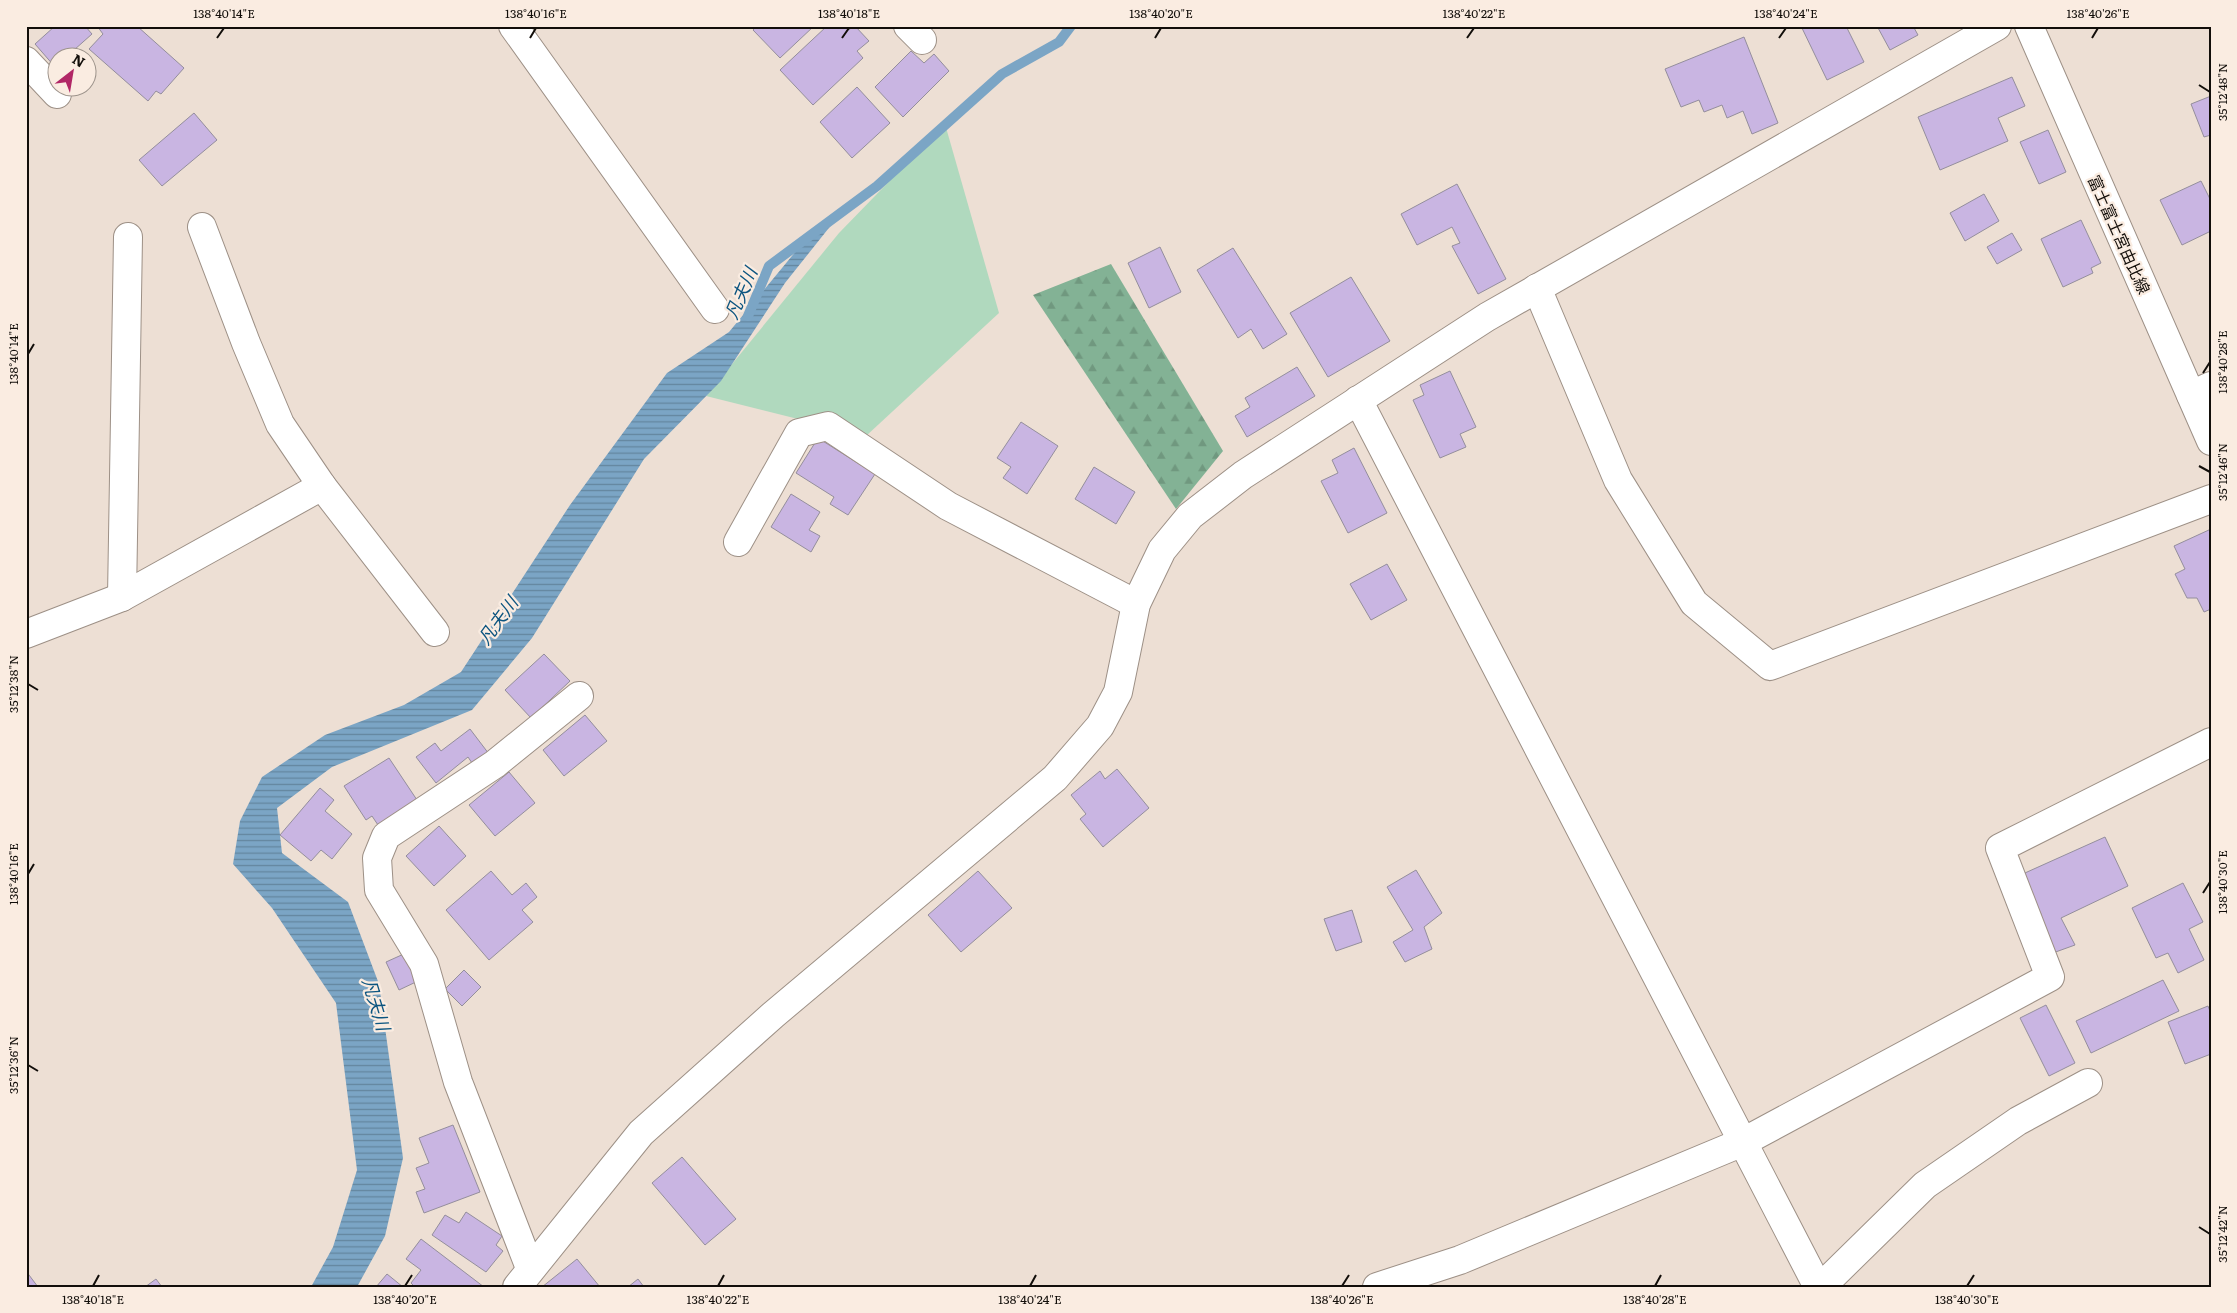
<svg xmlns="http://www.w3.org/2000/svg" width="2237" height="1313" viewBox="0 0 2237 1313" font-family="Literata,'Noto Sans JP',serif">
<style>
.grass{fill:#b0d9be}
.forest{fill:url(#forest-firs)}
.water{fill:url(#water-rules)}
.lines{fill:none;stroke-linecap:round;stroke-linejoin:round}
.stream{stroke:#7ba5c5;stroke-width:10}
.building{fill:#c9b5e2;stroke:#948e9c}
.minor-casing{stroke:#9d9086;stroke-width:30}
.major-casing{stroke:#9d9086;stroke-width:30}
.minor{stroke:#fff;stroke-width:28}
.major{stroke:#fff;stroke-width:28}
.ticks{fill:none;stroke:#120e0a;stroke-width:2}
.labels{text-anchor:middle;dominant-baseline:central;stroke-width:4.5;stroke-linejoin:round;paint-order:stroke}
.street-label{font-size:16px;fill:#120e0a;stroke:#faece1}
.water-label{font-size:18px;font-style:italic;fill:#0d5580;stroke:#faece1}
.neatline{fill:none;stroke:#120e0a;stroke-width:2}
.ticks-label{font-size:12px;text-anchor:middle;fill:#120e0a}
</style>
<defs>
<pattern id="forest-firs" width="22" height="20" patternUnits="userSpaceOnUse" patternTransform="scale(1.25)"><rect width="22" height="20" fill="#83b295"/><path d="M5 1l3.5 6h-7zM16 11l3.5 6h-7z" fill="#70987f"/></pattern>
<pattern id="water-rules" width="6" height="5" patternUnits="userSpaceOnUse" patternTransform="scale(1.25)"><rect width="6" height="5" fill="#7ba5c5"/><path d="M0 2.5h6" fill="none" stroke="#63859e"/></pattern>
</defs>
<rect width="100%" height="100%" fill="#eddfd4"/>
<!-- grass -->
<path class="grass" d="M 945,124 L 999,313 L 866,436 L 706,396 L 839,233 Z"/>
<!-- forest -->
<path class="forest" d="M 1111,264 L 1223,451 L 1176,509 L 1033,295 Z"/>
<!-- water -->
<path class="water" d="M 840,214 L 785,283 L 721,381 L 644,459 L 532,638 L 472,710 L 332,767 L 277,808 L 282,853 L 348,902 L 379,984 L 403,1158 L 385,1236 L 357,1287 L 311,1287 L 333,1247 L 357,1170 L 336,1003 L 272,908 L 233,864 L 240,821 L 262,777 L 325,735 L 404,705 L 461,672 L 570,505 L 667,373 L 729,332 L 806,239 Z"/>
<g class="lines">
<!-- stream -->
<path class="stream" d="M 748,316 L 769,266 L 877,186 L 1002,74 L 1059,42 L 1071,26"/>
</g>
<!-- building -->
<g class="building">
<path d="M 55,26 L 85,26 L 92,34 L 65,58 L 58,58 L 58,65 L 55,67 L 35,44 Z"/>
<path d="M 97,26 L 137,26 L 184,68 L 161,94 L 156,91 L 148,101 L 89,49 L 103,34 Z"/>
<path d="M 757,26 L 814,26 L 780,58 L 753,30 Z"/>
<path d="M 827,26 L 844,26 L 848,30 L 855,26 L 869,41 L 857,51 L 863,58 L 813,105 L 780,70 Z"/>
<path d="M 1801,26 L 1846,26 L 1864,62 L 1827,80 Z"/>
<path d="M 1877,26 L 1913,26 L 1918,35 L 1890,50 Z"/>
<path d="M 1744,37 L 1778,123 L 1752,134 L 1743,111 L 1727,118 L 1722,105 L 1704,112 L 1699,100 L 1681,107 L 1665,69 Z"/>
<path d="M 911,51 L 924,63 L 934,54 L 949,71 L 903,117 L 875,87 Z"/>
<path d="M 2012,77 L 2025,106 L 1998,118 L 2008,141 L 1940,170 L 1918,117 Z"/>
<path d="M 857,87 L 890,123 L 852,158 L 820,122 Z"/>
<path d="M 2211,96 L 2211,135 L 2204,137 L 2191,104 Z"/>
<path d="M 194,113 L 217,140 L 162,186 L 139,160 Z"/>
<path d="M 2048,130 L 2066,172 L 2039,184 L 2020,142 Z"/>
<path d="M 2201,181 L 2211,201 L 2211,231 L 2182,245 L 2160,200 Z"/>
<path d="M 1457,184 L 1506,279 L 1478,294 L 1452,246 L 1460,243 L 1452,227 L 1417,245 L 1401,214 Z"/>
<path d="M 1984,194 L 1999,221 L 1965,241 L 1950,213 Z"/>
<path d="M 2081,220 L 2101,263 L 2091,268 L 2093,273 L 2063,287 L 2041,239 Z"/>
<path d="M 2012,233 L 2022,250 L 1997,264 L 1987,247 Z"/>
<path d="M 1160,247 L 1181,292 L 1149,308 L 1128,263 Z"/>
<path d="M 1233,248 L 1287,334 L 1263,349 L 1251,329 L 1238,338 L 1197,270 Z"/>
<path d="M 1351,277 L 1390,341 L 1328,377 L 1290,313 Z"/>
<path d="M 1297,367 L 1315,396 L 1247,437 L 1235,416 L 1250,407 L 1245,398 Z"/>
<path d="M 1450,371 L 1476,427 L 1460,434 L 1466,447 L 1440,458 L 1413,400 L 1424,395 L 1420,385 Z"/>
<path d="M 1021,422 L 1058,446 L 1027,494 L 1003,478 L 1011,467 L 997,458 Z"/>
<path d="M 818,438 L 875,474 L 848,515 L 830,504 L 834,497 L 796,473 Z"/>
<path d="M 1354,448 L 1387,513 L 1348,533 L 1321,481 L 1338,473 L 1332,460 Z"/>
<path d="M 1094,467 L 1135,492 L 1116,524 L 1075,499 Z"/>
<path d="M 791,494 L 820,512 L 809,530 L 820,536 L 811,552 L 771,527 Z"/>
<path d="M 2211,529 L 2211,609 L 2204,612 L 2197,598 L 2187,598 L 2175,574 L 2185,569 L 2174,546 Z"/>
<path d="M 1387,564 L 1407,600 L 1371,620 L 1350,584 Z"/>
<path d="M 544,654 L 570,681 L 531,718 L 505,690 Z"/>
<path d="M 585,715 L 607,741 L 564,776 L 543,750 Z"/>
<path d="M 470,729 L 489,754 L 474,766 L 468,757 L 436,783 L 416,757 L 435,743 L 441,751 Z"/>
<path d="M 389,758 L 417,800 L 378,825 L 372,816 L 366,820 L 344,786 Z"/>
<path d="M 1117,769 L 1149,808 L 1103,847 L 1080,819 L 1086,814 L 1071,795 L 1100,771 L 1105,779 Z"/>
<path d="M 509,772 L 535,803 L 495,836 L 469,805 Z"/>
<path d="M 320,788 L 334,800 L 325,811 L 352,834 L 332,859 L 321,850 L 311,861 L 280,835 Z"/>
<path d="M 439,826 L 466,856 L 434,886 L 406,856 Z"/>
<path d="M 2105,837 L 2128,886 L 2061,918 L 2075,945 L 2050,954 L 2030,917 L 2041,914 L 2028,889 L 2016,877 Z"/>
<path d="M 1416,870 L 1442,913 L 1424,927 L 1432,949 L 1405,962 L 1393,942 L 1413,930 L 1387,887 Z"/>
<path d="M 491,871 L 512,895 L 526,883 L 537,897 L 522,910 L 533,922 L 489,960 L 446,910 Z"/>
<path d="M 978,871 L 1012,908 L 961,952 L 928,915 Z"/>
<path d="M 2183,883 L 2203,922 L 2189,929 L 2204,960 L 2178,973 L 2168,953 L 2156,958 L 2132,908 Z"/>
<path d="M 1352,910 L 1362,942 L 1336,951 L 1324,919 Z"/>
<path d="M 406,953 L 418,981 L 399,990 L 386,962 Z"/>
<path d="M 464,970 L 481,987 L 462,1006 L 445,989 Z"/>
<path d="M 2163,980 L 2179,1011 L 2091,1053 L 2076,1021 Z"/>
<path d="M 2046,1005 L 2075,1063 L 2049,1076 L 2020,1018 Z"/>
<path d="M 2208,1006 L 2211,1014 L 2211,1054 L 2185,1064 L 2168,1022 Z"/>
<path d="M 453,1125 L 480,1192 L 424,1213 L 416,1192 L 425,1189 L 416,1168 L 429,1163 L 419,1138 Z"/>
<path d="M 682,1157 L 736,1219 L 705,1245 L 652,1183 Z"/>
<path d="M 466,1212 L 502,1236 L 496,1245 L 503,1251 L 486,1272 L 432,1235 L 445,1215 L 459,1223 Z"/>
<path d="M 421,1239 L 484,1287 L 415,1287 L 411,1283 L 421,1270 L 406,1259 Z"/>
<path d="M 577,1259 L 600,1287 L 542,1287 Z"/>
<path d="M 26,1271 L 38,1287 L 26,1287 Z"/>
<path d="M 387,1274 L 403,1287 L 376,1287 Z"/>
<path d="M 156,1279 L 162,1287 L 145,1287 Z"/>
<path d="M 638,1279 L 644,1287 L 628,1287 Z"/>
</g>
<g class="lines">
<defs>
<g id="minor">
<path d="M 513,26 L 715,309"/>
<path d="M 908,26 L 922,40"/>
<path d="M 26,61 L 57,94"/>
<path d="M 202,227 L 246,343 L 280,424 L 322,486 L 435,632"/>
<path d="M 1537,288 L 1618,480 L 1694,603 L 1770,666 L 2211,499"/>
<path d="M 2191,395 L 2211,386"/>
<path d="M 1358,400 L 1818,1287"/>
<path d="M 738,542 L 799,433 L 828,426 L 948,506 L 1136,604"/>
<path d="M 122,597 L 128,237"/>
<path d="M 26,634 L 122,597 L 322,486"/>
<path d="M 530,1268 L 458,1082 L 424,964 L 379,890 L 377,858 L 386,836 L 495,764 L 579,696"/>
<path d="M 517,1287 L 641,1133 L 773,1015 L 1055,778 L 1100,726 L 1118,692 L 1136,604 L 1162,550 L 1190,516 L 1243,475 L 1487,317 L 1997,26"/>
<path d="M 1377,1287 L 1460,1260 L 1743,1142 L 2050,977 L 2000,848 L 2211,742"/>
<path d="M 1821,1287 L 1925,1185 L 2018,1121 L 2088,1083"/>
</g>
<path id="major" d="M 2029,26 L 2211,441"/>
</defs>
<!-- minor casing -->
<use href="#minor" class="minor-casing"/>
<!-- major casing -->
<use href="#major" class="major-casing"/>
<!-- minor -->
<use href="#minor" class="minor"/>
<!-- major -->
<use href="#major" class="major"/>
</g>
<!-- ticks -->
<path class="ticks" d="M 217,38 L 224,28M 530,38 L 536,28M 842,38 L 849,28M 1155,38 L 1161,28M 1467,38 L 1474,28M 1779,38 L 1786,28M 2092,38 L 2098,28M 2199,85 L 2210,92M 28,354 L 34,344M 2203,373 L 2210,362M 2199,466 L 2210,472M 28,684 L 38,690M 28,874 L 34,864M 2203,893 L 2210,882M 28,1065 L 38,1071M 2199,1227 L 2210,1234M 93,1286 L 99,1275M 405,1286 L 412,1275M 718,1286 L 724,1275M 1030,1286 L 1036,1275M 1342,1286 L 1349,1275M 1655,1286 L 1661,1275M 1967,1286 L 1974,1275"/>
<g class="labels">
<!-- street labels -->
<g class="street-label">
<text transform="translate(2120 234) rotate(66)">富士富士宮由比線</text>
</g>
<!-- water labels -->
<g class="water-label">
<text transform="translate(740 293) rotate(-67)">凡夫川</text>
<text transform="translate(497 620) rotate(-54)">凡夫川</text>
<text transform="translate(377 1004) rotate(73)">凡夫川</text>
</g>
</g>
<!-- border -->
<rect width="2237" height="1313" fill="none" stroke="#faece1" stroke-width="55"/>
<!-- north arrow -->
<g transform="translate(72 72) rotate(31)"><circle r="24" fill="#faece1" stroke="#9d938b"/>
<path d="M0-4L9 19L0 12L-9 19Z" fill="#b12766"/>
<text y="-8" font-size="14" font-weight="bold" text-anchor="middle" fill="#120e0a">N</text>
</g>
<rect x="28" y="28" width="2182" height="1258" class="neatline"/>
<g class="ticks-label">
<text x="224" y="18">138°40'14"E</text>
<text x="536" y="18">138°40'16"E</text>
<text x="849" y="18">138°40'18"E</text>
<text x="1161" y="18">138°40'20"E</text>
<text x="1474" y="18">138°40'22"E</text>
<text x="1786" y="18">138°40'24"E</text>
<text x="2098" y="18">138°40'26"E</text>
<text transform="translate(2223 92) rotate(-90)" y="4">35°12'48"N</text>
<text transform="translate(14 354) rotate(-90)" y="4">138°40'14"E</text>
<text transform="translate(2223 362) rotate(-90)" y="4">138°40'28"E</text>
<text transform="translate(2223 472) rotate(-90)" y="4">35°12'46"N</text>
<text transform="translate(14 684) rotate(-90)" y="4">35°12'38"N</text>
<text transform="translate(14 874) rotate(-90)" y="4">138°40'16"E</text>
<text transform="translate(2223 882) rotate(-90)" y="4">138°40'30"E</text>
<text transform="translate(14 1065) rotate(-90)" y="4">35°12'36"N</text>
<text transform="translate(2223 1234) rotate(-90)" y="4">35°12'42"N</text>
<text x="93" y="1304">138°40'18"E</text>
<text x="405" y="1304">138°40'20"E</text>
<text x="718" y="1304">138°40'22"E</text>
<text x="1030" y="1304">138°40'24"E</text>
<text x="1342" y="1304">138°40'26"E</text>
<text x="1655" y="1304">138°40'28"E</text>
<text x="1967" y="1304">138°40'30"E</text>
</g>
</svg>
